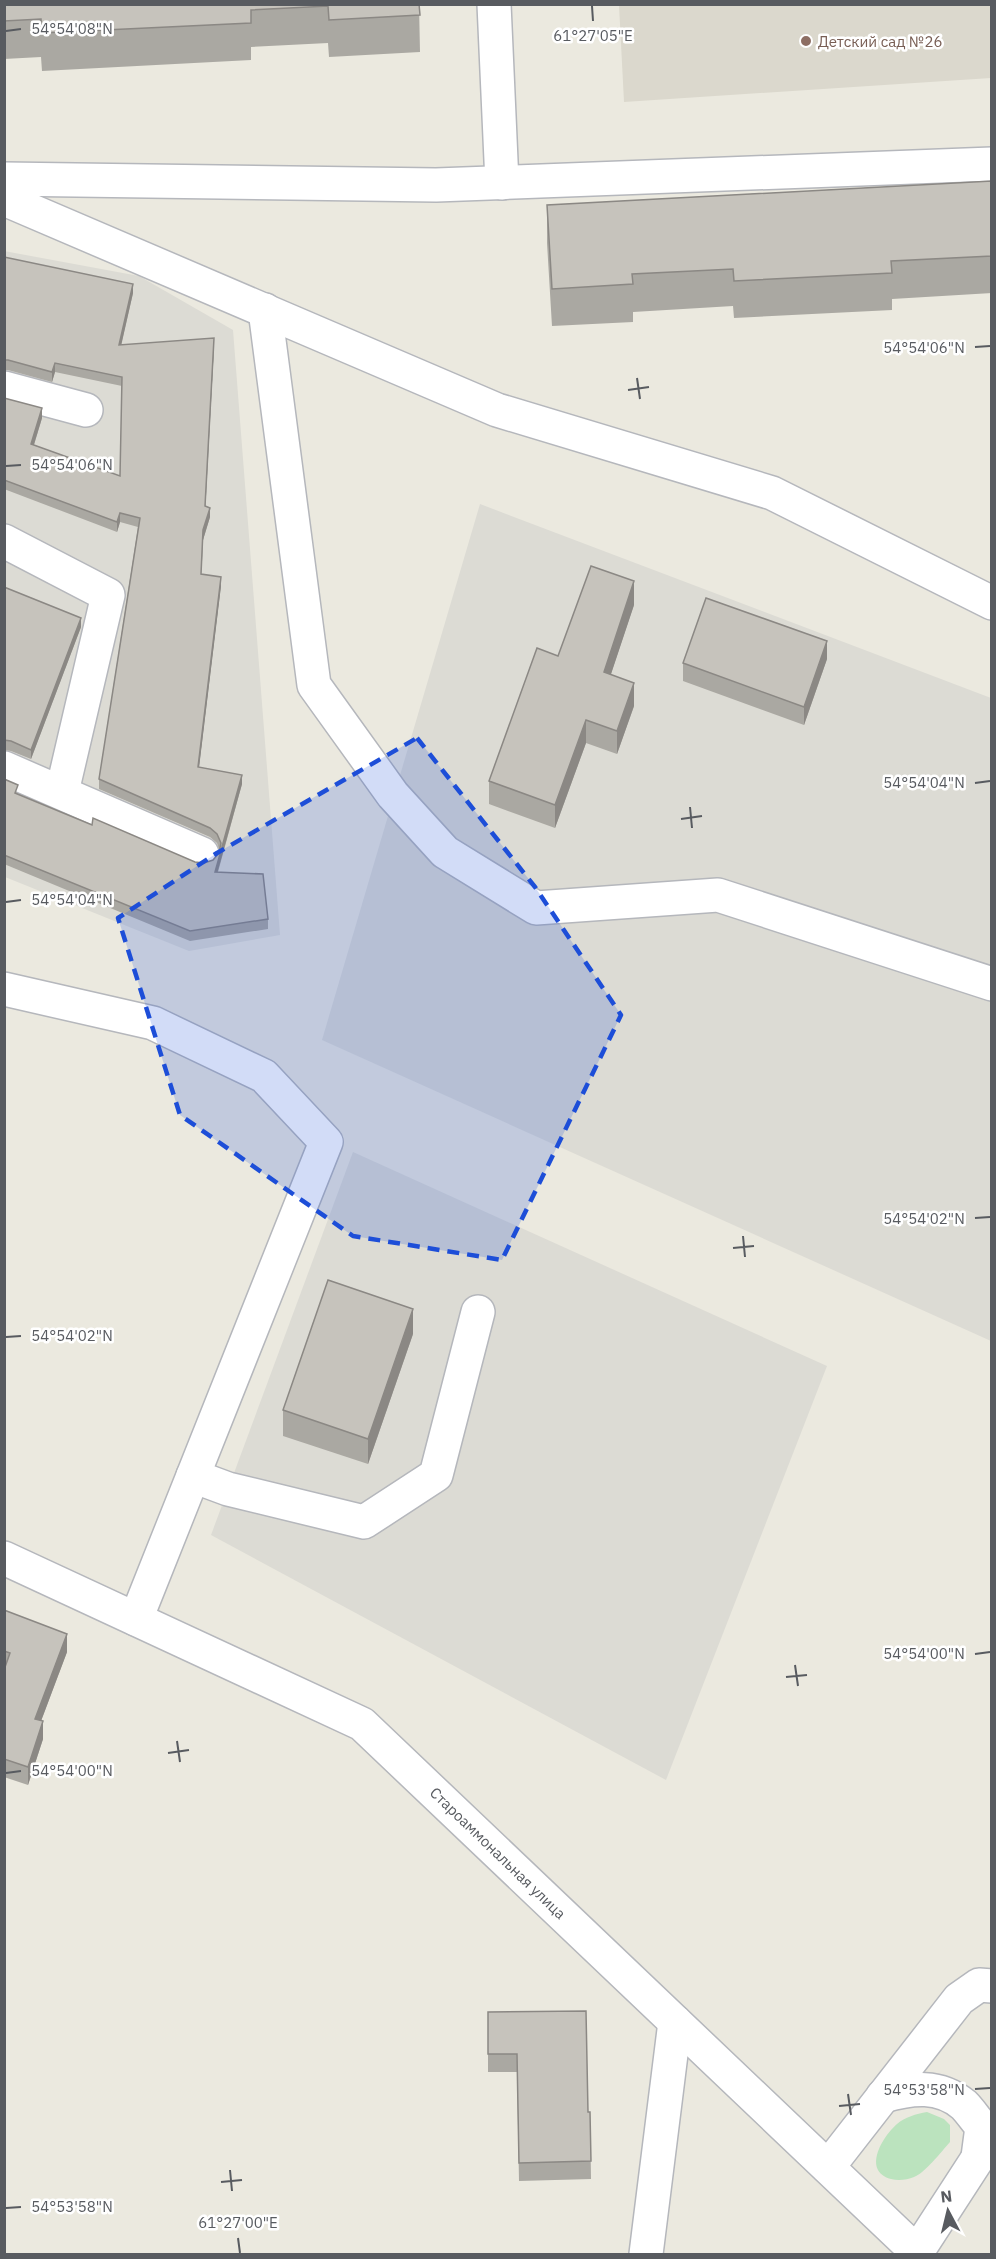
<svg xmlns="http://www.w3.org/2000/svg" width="996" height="2259" viewBox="0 0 996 2259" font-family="'IBM Plex Sans',sans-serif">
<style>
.industrial{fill:#dcdbd4}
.education{fill:#dbd8cd}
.green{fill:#bbe3be}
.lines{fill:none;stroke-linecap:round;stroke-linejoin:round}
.minor-casing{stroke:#b5b7bc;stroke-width:36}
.minor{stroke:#fff;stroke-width:33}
.wall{fill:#aaa8a2}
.shaded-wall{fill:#8b8884}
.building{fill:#c6c3bc;stroke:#8b8884;stroke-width:1.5}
.marked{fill:#1d4ed8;fill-opacity:0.2;stroke:#1d4ed8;stroke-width:4.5;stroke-dasharray:12 8;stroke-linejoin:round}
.ticks{fill:none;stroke:#585b60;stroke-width:2}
.education-dot{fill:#8d6e63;stroke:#fff;stroke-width:2}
.labels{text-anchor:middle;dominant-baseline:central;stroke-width:5;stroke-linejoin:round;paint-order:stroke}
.education-label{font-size:15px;fill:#785e54;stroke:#fff;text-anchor:start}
.street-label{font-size:15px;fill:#585b60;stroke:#fff}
.ticks-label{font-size:15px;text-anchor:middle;fill:#585b60;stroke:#fff;stroke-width:5;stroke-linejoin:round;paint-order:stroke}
</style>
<rect width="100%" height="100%" fill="#ebe9df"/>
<!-- industrial -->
<g class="industrial">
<path d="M 4,251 L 139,276 L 233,330 L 280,935 L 189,951 L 5,877 Z"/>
<path d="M 480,504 L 991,698 L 991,1341 L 322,1040 Z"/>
<path d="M 353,1152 L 827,1366 L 666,1780 L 211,1535 Z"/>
</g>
<!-- education -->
<path class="education" d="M 619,5 L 991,5 L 991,78 L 624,102 Z"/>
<!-- green -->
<path class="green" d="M 927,2112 L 944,2119 L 950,2125 L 950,2142 C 941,2152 925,2173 914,2177 C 907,2180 898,2181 891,2179 C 862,2171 882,2137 897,2124 C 905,2117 916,2114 927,2112 Z"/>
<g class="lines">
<defs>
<g id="minor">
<path d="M 494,4 L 502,183"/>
<path d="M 4,179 L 436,185 L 992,164"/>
<path d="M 4,199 L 497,410 L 772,493 L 992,603"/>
<path d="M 265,310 L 314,685 L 393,795 L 445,852 L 536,908 L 718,895 L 992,984"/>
<path d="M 4,388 L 86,410"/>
<path d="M 4,541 L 108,595 L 62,792"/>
<path d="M 4,768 L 202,854"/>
<path d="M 4,989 L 153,1023 L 264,1076 L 326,1142 L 136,1619"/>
<path d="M 193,1476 L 228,1489 L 364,1522 L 436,1475 L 478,1312"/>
<path d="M 4,1558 L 362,1724 L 919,2254"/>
<path d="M 883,2096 C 912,2088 939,2084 964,2105 C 970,2111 976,2120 982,2127 L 978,2157"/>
<path d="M 828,2167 L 959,1999 L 979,1985 L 992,1986"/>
<path d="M 917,2252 L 991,2138"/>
<path d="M 646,2254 L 675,2022"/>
</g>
</defs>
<!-- minor casing -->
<use href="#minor" class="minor-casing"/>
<!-- minor -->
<use href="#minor" class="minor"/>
</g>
<!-- wall -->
<g class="wall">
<path d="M 4,4 L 419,4 L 420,52 L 329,57 L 328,43 L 251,47 L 251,60 L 42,71 L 41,57 L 4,59 Z"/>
<path d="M 992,181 L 992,293 L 892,299 L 892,310 L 734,318 L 733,306 L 633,312 L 633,322 L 552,326 L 547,243 L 547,205 Z"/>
<path d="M 4,257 L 133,293 L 121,345 L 214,347 L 205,506 L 210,517 L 203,540 L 201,574 L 221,586 L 199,767 L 242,784 L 218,872 L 268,919 L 268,929 L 190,941 L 4,864 L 4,779 L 18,794 L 92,825 L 195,862 L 204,863 L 213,860 L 219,853 L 219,849 L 217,843 L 210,837 L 99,789 L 99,779 L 138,527 L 120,522 L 117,532 L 4,489 L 4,398 L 42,418 L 34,445 L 120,476 L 122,386 L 55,372 L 52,382 L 8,370 L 4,370 Z"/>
<path d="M 4,587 L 81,627 L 31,759 L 11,751 L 4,750 Z"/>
<path d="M 634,605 L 611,674 L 634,706 L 617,754 L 586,743 L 555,828 L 489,804 L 489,781 L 558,656 Z"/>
<path d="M 827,659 L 804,725 L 683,681 L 683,663 Z"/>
<path d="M 413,1334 L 368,1464 L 283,1436 L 283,1410 Z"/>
<path d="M 4,1610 L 67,1652 L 41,1721 L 43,1739 L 28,1785 L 4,1777 Z"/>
<path d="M 488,2012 L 588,2112 L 590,2112 L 591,2179 L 519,2181 L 517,2072 L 488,2072 Z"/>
</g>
<!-- shaded-wall -->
<g class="shaded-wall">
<path d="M 133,284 L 133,293 L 119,355 L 119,345 Z"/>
<path d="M 214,338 L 214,347 L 205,515 L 205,506 Z"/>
<path d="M 55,363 L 55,372 L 52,382 L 52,372 Z"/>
<path d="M 42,408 L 42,418 L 31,454 L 31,444 Z"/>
<path d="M 210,508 L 210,517 L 203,540 L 201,583 L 203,530 Z"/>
<path d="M 120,513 L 120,522 L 117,532 L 117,522 Z"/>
<path d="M 221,577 L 221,586 L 198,776 L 198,767 Z"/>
<path d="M 634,581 L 634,605 L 604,695 L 604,672 Z"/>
<path d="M 81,618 L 81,627 L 31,759 L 31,750 Z"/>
<path d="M 827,641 L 827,659 L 804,725 L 804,707 Z"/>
<path d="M 634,683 L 634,706 L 617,754 L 617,731 Z"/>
<path d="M 586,720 L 586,743 L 555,828 L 555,805 Z"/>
<path d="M 242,775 L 242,784 L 215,881 L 215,872 Z"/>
<path d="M 413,1309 L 413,1334 L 368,1464 L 368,1439 Z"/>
<path d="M 67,1634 L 67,1652 L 35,1737 L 35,1719 Z"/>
<path d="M 43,1721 L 43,1739 L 28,1785 L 28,1767 Z"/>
</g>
<!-- building -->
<g class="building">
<path d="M 4,4 L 419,4 L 420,15 L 329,20 L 328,6 L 251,10 L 251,23 L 42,33 L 41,19 L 4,21 Z"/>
<path d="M 992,181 L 992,256 L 891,261 L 892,273 L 734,281 L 733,269 L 632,274 L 633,284 L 552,289 L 547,205 Z"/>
<path d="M 4,257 L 133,284 L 119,345 L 214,338 L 205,506 L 210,508 L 203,530 L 201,574 L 221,577 L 198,767 L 242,775 L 215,872 L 263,874 L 268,919 L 190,931 L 4,855 L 4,779 L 18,785 L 15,793 L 92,825 L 93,818 L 195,862 L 204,863 L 213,860 L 219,853 L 221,843 L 217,834 L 210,828 L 99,779 L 140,518 L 120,513 L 117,522 L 4,480 L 4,398 L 42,408 L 31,444 L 120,476 L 122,377 L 55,363 L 52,372 L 8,360 L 4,360 Z"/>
<path d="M 591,566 L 634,581 L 604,672 L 634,683 L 617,731 L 586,720 L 555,805 L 489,781 L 537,648 L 558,656 Z"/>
<path d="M 4,587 L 81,618 L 31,750 L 11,741 L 4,740 Z"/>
<path d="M 706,598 L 827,641 L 804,707 L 683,663 Z"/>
<path d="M 328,1280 L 413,1309 L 368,1439 L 283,1410 Z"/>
<path d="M 4,1610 L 67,1634 L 35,1719 L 43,1721 L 28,1767 L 4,1759 L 4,1670 L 10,1653 L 4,1651 Z"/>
<path d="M 586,2011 L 588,2112 L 590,2112 L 591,2161 L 519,2163 L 517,2054 L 488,2054 L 488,2012 Z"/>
</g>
<!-- marked area -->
<path class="marked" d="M 417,738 L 535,887 L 621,1015 L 502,1260 L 353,1236 L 180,1115 L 118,918 L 217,853 Z"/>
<!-- ticks -->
<path class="ticks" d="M 592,6 L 593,21M 6,31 L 21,29M 975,347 L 990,346M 637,378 L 640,399M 628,390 L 649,387M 6,466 L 21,465M 975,783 L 990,781M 690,807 L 692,828M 681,819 L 702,816M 6,902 L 21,900M 975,1218 L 990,1217M 743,1236 L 745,1257M 733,1248 L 754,1246M 6,1337 L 21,1336M 975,1654 L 990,1652M 795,1665 L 798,1686M 786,1677 L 807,1675M 177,1741 L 180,1762M 168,1753 L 189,1750M 6,1773 L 21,1771M 975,2089 L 990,2088M 848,2094 L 851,2115M 839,2106 L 860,2104M 230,2170 L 232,2191M 221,2182 L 242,2180M 6,2208 L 21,2207M 238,2238 L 240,2253"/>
<!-- markers -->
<circle class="education-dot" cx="806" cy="41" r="6"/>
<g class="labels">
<!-- education labels -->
<g class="education-label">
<text x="818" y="41">Детский сад №26</text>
</g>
<!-- street labels -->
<g class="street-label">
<text transform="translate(498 1853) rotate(44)">Староаммональная улица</text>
</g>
</g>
<g class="ticks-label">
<text x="72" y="34">54°54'08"N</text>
<text x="593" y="41">61°27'05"E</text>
<text x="924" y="353">54°54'06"N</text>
<text x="72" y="470">54°54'06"N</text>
<text x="924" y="788">54°54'04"N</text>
<text x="72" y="905">54°54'04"N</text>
<text x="924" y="1224">54°54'02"N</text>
<text x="72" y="1341">54°54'02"N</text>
<text x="924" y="1659">54°54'00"N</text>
<text x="72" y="1776">54°54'00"N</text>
<text x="924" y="2095">54°53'58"N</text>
<text x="72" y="2212">54°53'58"N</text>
<text x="238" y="2228">61°27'00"E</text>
</g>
<!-- border -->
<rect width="996" height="2259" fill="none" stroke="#585b60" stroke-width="12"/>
<!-- north arrow -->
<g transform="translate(948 2211) rotate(353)" stroke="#ffffff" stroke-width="4.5" paint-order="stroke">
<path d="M0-4.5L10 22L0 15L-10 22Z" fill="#585b60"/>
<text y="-9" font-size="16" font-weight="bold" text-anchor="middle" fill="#585b60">N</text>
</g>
</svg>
